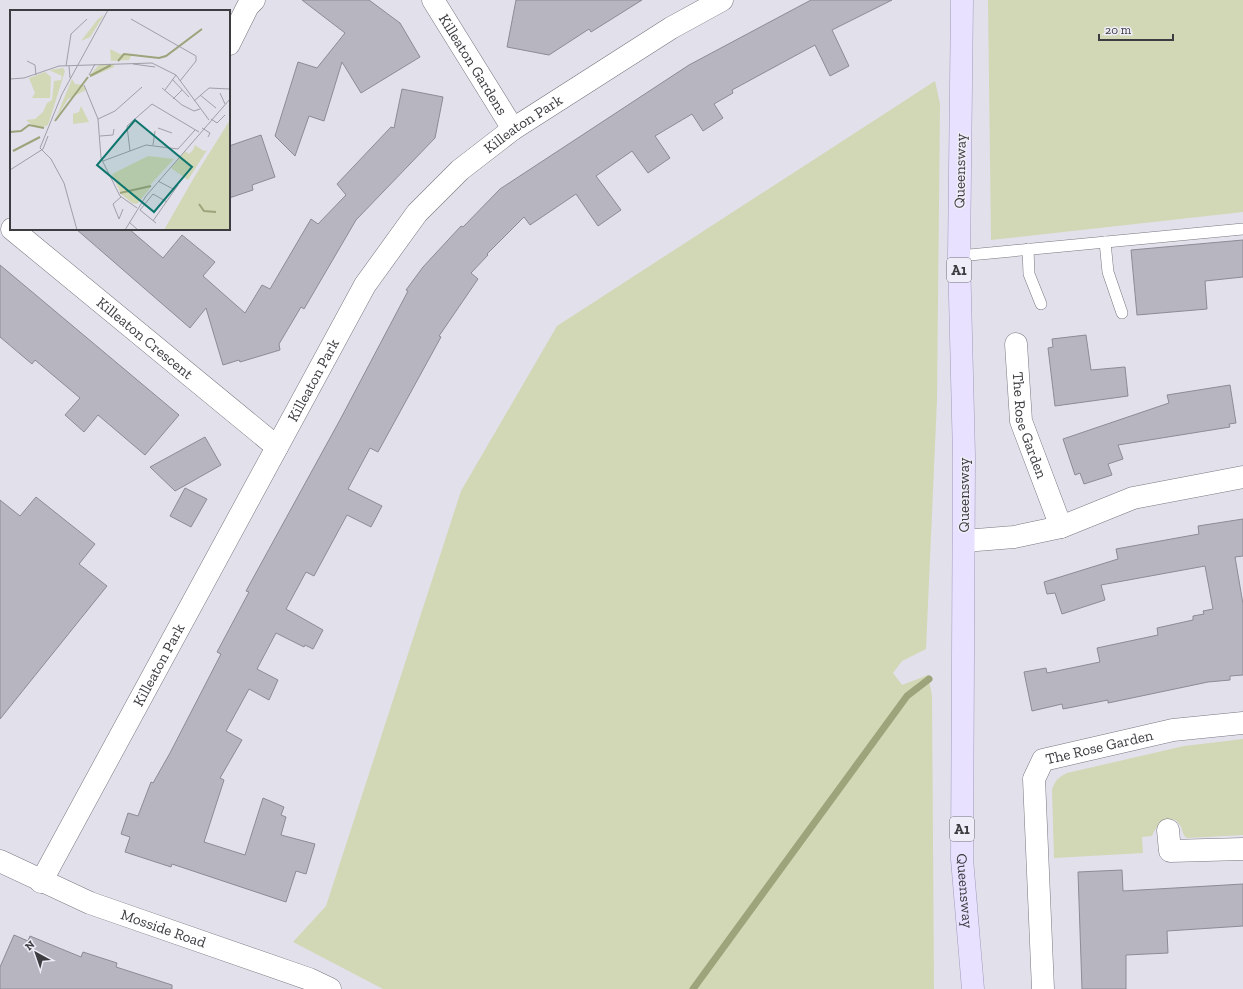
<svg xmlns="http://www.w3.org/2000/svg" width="1243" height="989" viewBox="0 0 1243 989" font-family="'Zilla Slab',serif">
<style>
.green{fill:#d2d8b5}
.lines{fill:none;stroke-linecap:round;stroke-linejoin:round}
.stream{stroke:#9da37a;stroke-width:7}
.building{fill:#b7b5bf;stroke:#8d8b95}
.service-casing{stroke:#797781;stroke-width:12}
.minor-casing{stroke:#797781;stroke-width:23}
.primary-casing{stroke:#a29abc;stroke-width:23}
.service{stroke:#fff;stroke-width:11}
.minor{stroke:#fff;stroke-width:22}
.primary{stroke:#e8e1ff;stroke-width:22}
.labels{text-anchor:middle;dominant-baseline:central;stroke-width:3;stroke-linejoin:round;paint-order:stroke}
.shield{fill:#efedf8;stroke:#727177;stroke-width:1}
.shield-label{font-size:14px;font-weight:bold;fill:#3d3c40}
.street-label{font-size:15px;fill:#3d3c40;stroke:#efedf8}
.inset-river{fill:none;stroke:#9da37a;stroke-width:2}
.inset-road{fill:none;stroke:#a09ea7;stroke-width:1}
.view{fill:#0f766e;fill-opacity:0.15;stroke:#0f766e;stroke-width:2}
.inset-edge{fill:none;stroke:#3d3c40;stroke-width:2}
</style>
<rect width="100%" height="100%" fill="#e2e0eb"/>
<!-- green -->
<g class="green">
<path d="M 988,0 L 1243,0 L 1243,212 L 991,240 Z"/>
<path d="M 935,81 L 940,104 L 937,400 L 926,649 L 902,661 L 893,673 L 902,685 L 928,675 L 932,696 L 934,989 L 383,989 L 293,942 L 326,906 L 461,491 L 557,326 Z"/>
<path d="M 1243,739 L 1243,835 L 1187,838 C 1182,835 1183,830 1180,825 C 1170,811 1156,825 1152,836 L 1142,837 L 1143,853 L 1054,858 L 1052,790 C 1055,780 1059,777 1067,773 L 1184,746 Z"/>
</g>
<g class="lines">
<!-- stream -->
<path class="stream" d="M 693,989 L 907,696 L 929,679"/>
</g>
<!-- building -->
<g class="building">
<path d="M 302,0 L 369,0 L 400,23 L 420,57 L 361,93 L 342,62 L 324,121 L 309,116 L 295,156 L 275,136 L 298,62 L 317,68 L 345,33 Z"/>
<path d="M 516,0 L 642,0 L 591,32 L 589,29 L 549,55 L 507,47 Z"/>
<path d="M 811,0 L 892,0 L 832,30 L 849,66 L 830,76 L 815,45 L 732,90 L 733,93 L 714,104 L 723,118 L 703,131 L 692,114 L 655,136 L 670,158 L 648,173 L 632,151 L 596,176 L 621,210 L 598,226 L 576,194 L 530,225 L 524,217 L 487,254 L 488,255 L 471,273 L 478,279 L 439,336 L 441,337 L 378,452 L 370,448 L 348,489 L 382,506 L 371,527 L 347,515 L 314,576 L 306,572 L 286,609 L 323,630 L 313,649 L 305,645 L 304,647 L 276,633 L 257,669 L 278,680 L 269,700 L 249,689 L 226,731 L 242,740 L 220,778 L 224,780 L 204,842 L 245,855 L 263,798 L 284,807 L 281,815 L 286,817 L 281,835 L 315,844 L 306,874 L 296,871 L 286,902 L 172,864 L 171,867 L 125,852 L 130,837 L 121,834 L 128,813 L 138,816 L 151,782 L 153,783 L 170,753 L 221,654 L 217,652 L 249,592 L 246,591 L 341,418 L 408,291 L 406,290 L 423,267 L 461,226 L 463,227 L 500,189 L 689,65 Z"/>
<path d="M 402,89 L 443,97 L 435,138 L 356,220 L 304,309 L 301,307 L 279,344 L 280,350 L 240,362 L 239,360 L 223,365 L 206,308 L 190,328 L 76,229 L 129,229 L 163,258 L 182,235 L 215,262 L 203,276 L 245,313 L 262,285 L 270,289 L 311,219 L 318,224 L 346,195 L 337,184 L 391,127 L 394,128 Z"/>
<path d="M 261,135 L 275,177 L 252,185 L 253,190 L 229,198 L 229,146 Z"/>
<path d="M 1243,240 L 1243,277 L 1205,281 L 1207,309 L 1137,315 L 1131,250 Z"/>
<path d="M 0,265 L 179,415 L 145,455 L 98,415 L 84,432 L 65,415 L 80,398 L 35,360 L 32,364 L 0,337 Z"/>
<path d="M 1086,335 L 1091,370 L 1125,367 L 1128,396 L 1055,406 L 1048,348 L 1053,347 L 1052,339 Z"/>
<path d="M 1230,385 L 1236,423 L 1229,424 L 1230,427 L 1118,445 L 1123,459 L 1108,464 L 1112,475 L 1084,484 L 1080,473 L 1075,475 L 1063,439 L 1169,403 L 1167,395 Z"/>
<path d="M 205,437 L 221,465 L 175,491 L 150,467 Z"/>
<path d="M 185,488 L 207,499 L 191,527 L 170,516 Z"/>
<path d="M 36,497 L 95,544 L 79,564 L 107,586 L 0,719 L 0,500 L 20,516 Z"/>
<path d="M 1243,519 L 1243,556 L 1235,557 L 1243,604 L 1243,675 L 1230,676 L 1230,680 L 1208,682 L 1108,703 L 1108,700 L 1063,709 L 1062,704 L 1032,711 L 1024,672 L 1046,668 L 1047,673 L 1100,662 L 1097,648 L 1158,635 L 1157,628 L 1193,620 L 1193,616 L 1204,614 L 1203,611 L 1213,609 L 1205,566 L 1101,585 L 1105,600 L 1062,614 L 1055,593 L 1047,594 L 1044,582 L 1118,559 L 1116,549 L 1199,534 L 1198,526 Z"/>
<path d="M 1122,870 L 1123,891 L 1243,884 L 1243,926 L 1167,931 L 1168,953 L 1126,955 L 1126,989 L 1082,989 L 1078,872 Z"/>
<path d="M 14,935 L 28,941 L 30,936 L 81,957 L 83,952 L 117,963 L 116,967 L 172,985 L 172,989 L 0,989 L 0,967 Z"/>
</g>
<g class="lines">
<defs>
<g id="service">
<path d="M 1105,242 L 1108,272 L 1122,313"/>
<path d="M 1028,249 L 1029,274 L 1041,304"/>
<path d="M 959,256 L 1243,229"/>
</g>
<g id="minor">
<path id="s1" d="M 433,0 L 513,129"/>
<path d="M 229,44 L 248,6 L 254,0"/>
<path id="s2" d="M 12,229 L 277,447"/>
<path id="s3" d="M 1016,344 L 1021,421 L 1061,527"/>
<path d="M 964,541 L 1014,537 L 1061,527 L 1133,498 L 1243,477"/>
<path d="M 1168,830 L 1170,851 L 1243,849"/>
<path id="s4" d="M 0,861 L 90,903 L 309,979 L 330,989"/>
<path id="s5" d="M 41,882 L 365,285 L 417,213 L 460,170 L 513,129 L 671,28 L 722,0"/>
<path id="s6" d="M 1043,989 L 1034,779 L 1043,760 L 1173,730 L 1243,723"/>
</g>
<g id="primary">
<path id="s7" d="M 962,0 L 959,256 L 964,456 L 962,859 L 973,989"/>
</g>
</defs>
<!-- service casing -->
<use href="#service" class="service-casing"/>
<!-- minor casing -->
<use href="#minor" class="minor-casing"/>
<!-- primary casing -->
<use href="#primary" class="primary-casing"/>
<!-- service -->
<use href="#service" class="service"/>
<!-- minor -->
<use href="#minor" class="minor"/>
<!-- primary -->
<use href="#primary" class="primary"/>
</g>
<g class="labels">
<!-- shield labels -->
<g class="shield">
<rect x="947" y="258" width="24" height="24" rx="3"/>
<rect x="950" y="817" width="24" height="24" rx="3"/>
</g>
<g class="shield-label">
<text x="959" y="270">A1</text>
<text x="962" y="829">A1</text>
</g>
<!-- street labels -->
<g class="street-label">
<text stroke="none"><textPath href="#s1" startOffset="76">Killeaton Gardens</textPath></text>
<text stroke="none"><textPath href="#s5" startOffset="907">Killeaton Park</textPath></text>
<text transform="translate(960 171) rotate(-89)">Queensway</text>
<text stroke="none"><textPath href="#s2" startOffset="172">Killeaton Crescent</textPath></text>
<text stroke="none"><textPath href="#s5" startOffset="571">Killeaton Park</textPath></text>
<text stroke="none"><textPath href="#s3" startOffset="83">The Rose Garden</textPath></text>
<text transform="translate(964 495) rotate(-90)">Queensway</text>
<text stroke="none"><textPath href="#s5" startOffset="247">Killeaton Park</textPath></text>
<text stroke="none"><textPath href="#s6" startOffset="289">The Rose Garden</textPath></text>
<text stroke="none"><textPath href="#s7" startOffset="891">Queensway</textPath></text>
<text stroke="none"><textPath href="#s4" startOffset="177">Mosside Road</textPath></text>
</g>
</g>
<!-- overview -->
<g transform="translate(10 10)">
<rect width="220" height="220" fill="#e2e0eb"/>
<path d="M 94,5 L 80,27 L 71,31 L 88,9 ZM 100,39 L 110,44 L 122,44 L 119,50 L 101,51 ZM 104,54 L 104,57 L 81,67 L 80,65 L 89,55 ZM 53,58 L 55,61 L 38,115 L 33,117 L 25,117 L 16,110 L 25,109 L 33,102 L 37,93 L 42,90 L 44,71 L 51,70 L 52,66 L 39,60 ZM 35,62 L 41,67 L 40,88 L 22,88 L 25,83 L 19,68 ZM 62,69 L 65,74 L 73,75 L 76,80 L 58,89 L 45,110 ZM 71,96 L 79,112 L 63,114 L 63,104 L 69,102 ZM 220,110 L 220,220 L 154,220 L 185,166 ZM 185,135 L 194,141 L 197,140 L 178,170 L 161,158 L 175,141 L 179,144 L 183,140 ZM 138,146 L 164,149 L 140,175 L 141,177 L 127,194 L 122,193 L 111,184 L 102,164 Z" fill="#d2d8b5"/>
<path class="inset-river" d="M 108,51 L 114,44 L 149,48 L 156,46 L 192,19M 80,66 L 101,55M 45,111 L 78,67M 0,122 L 11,121 L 19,115 L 34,118M 3,141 L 30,127M 110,183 L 141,176M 189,194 L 194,201 L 206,202"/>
<path class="inset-road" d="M 121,9 L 186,46 L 186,51 L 170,71M 17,51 L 25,55 L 26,65M 123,54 L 145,57M 56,56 L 61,24 L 77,9M 59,56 L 60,68M 79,65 L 85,54M 0,69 L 14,68 L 49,56 L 142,53 L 166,65 L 199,110M 162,69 L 179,87M 74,75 L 88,109 L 91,148 L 110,186 L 127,198M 152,78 L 172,95 L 184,101 L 190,99M 155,80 L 166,65M 210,83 L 215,94M 190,85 L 206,98M 163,89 L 172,80M 184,91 L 199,78 L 220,79M 88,109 L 105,101 L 132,77M 201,109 L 207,113 L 215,105M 148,118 L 162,123M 192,118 L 200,123 L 198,127M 90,126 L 103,125 L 104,119M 143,135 L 145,121M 33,139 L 38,126M 120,141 L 117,116 L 142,94 L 189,122M 93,151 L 136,135 L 168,139 L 185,120M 0,160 L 33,139M 148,171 L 165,180M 111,187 L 103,194 L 109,209 L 113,199M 143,211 L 168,175M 119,212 L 128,220M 146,213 L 130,200 L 143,184 L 157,192M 67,220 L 54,173 L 41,149 L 30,138 L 52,84 L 98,0M 115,220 L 136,186 L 220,89"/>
<path class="view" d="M 125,110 L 182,157 L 144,202 L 87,155 Z"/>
<rect width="220" height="220" class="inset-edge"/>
</g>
<!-- north arrow -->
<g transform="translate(36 953) rotate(320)" stroke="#efedf8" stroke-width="3" paint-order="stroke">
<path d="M0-3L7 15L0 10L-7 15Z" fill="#3d3c40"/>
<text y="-6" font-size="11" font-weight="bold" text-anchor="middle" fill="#3d3c40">N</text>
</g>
<!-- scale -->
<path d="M1099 34v6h74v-6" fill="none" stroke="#3d3c40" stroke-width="2"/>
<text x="1105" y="34" font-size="12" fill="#3d3c40" stroke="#efedf8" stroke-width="3" paint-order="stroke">20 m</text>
</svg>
